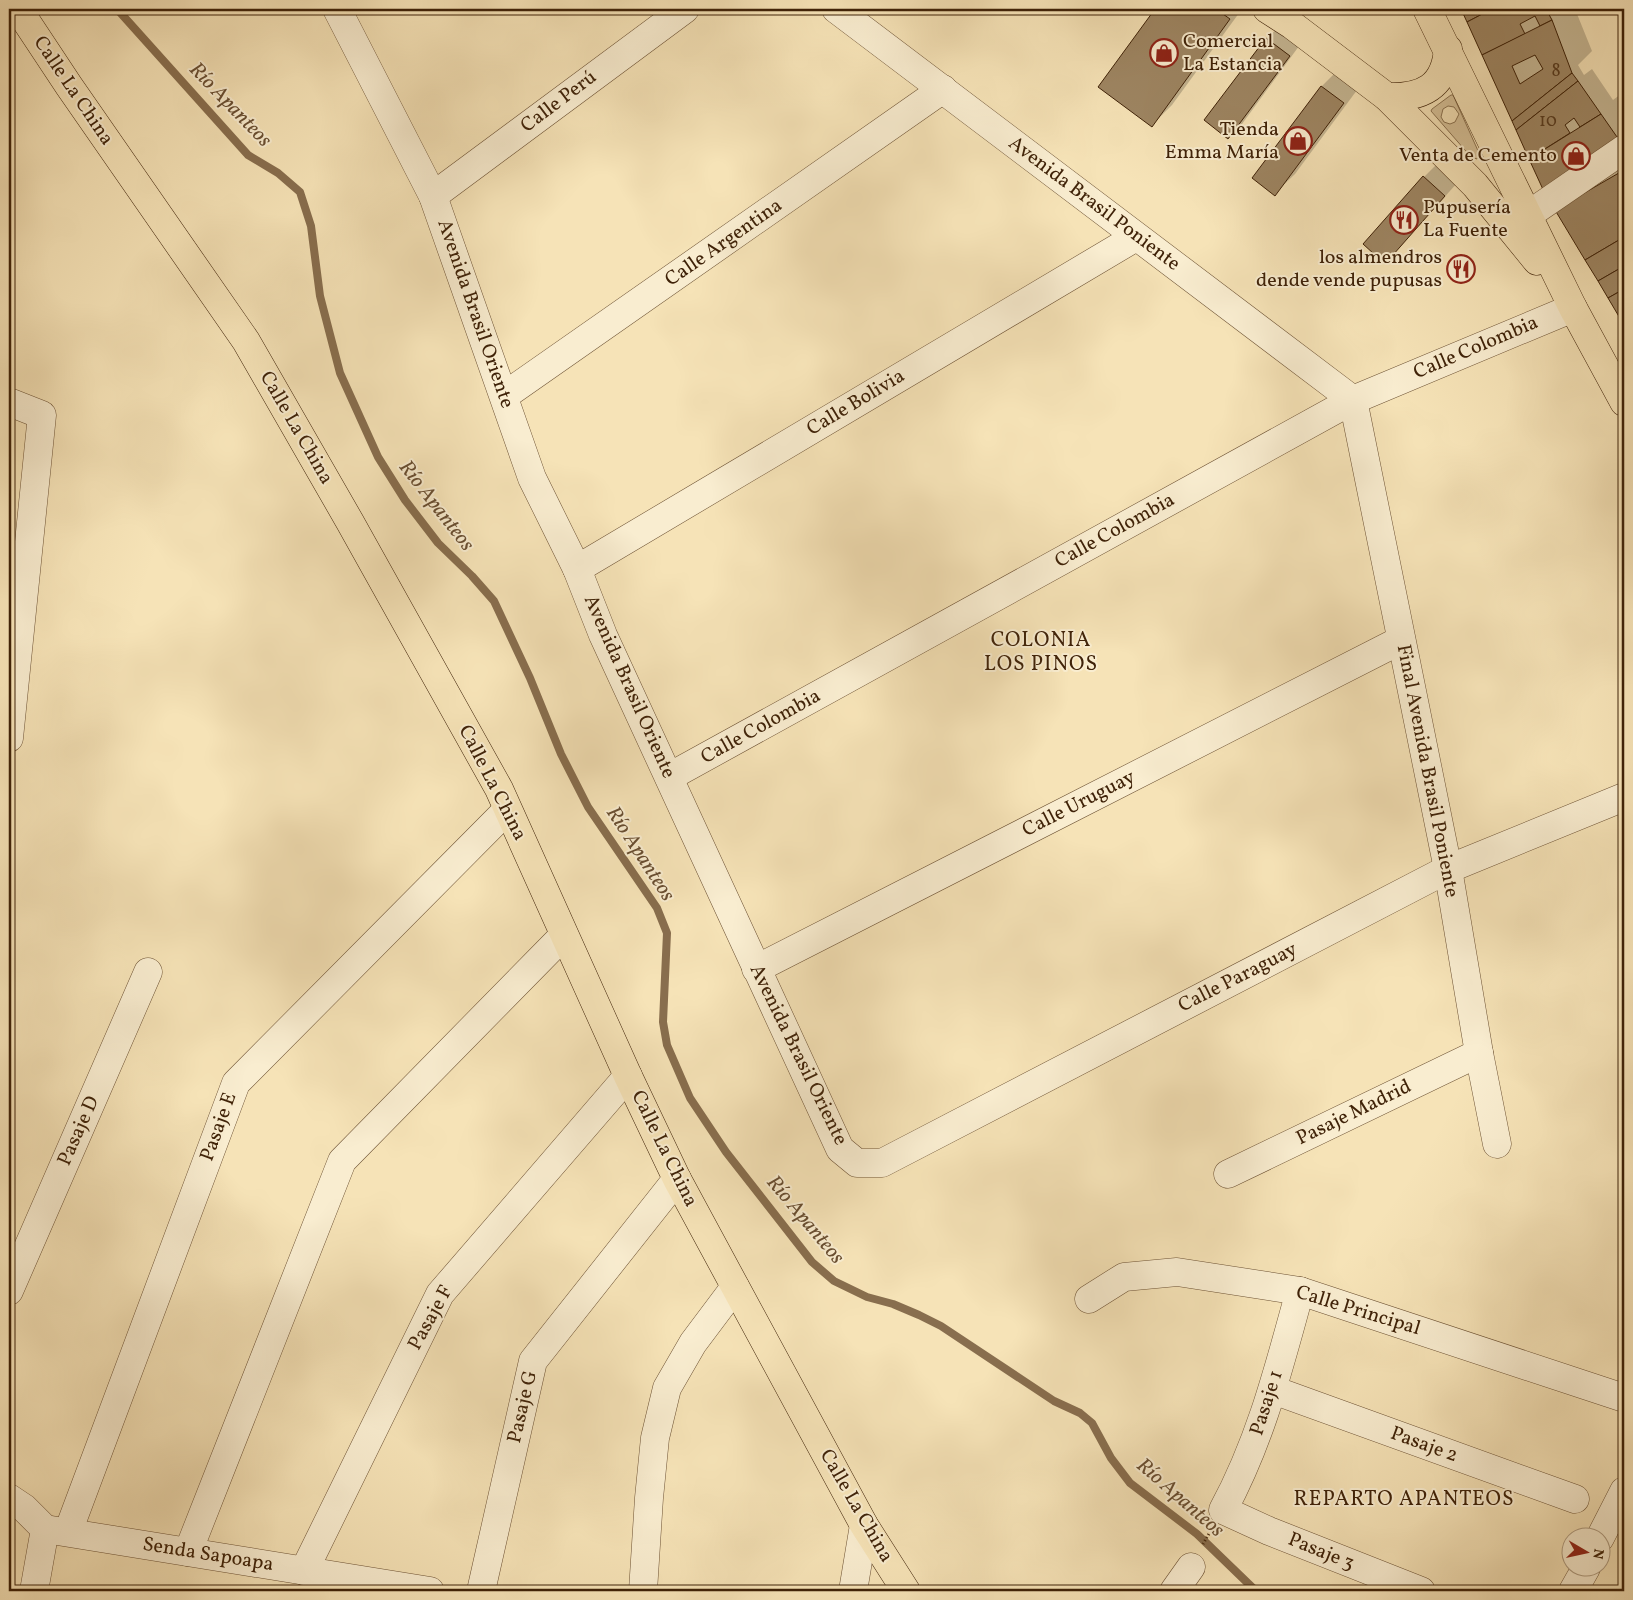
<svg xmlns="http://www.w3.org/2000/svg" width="1633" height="1600" viewBox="0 0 1633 1600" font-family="Vollkorn,serif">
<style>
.green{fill:#d7c299;stroke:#8b7250;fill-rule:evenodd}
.shadow{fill:#0003}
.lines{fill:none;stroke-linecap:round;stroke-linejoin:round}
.stream{stroke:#886e4e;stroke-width:8}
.building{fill:#9e8663;stroke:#3f2208;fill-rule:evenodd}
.minor-casing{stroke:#6d5234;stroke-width:29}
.major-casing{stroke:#3f2208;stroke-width:29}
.path{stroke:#3f2208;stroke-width:3;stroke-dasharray:1 2.5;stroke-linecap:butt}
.minor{stroke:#f9edd0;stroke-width:28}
.major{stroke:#f6e3b7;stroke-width:28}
.labels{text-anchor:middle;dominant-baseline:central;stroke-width:4;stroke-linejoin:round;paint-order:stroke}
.number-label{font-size:18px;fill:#573b1f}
.poi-label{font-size:20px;fill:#3f2208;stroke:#f9edd0;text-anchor:end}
.street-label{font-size:20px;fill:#3f2208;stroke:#f9edd0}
.water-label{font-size:21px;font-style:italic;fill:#694e31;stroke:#f9edd0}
.neighbourhood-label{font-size:21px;letter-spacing:1px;fill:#3f2208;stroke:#f9edd0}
</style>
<rect width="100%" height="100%" fill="#f6e3b7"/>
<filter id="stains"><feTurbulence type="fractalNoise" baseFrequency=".004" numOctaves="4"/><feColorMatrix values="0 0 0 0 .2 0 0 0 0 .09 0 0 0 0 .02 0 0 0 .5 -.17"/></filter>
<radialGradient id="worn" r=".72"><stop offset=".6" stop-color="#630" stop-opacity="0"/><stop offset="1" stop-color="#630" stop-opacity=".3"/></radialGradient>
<!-- green -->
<path class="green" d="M 1451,95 L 1453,95 L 1479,153 L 1477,159 L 1471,157 L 1431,111 L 1432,109 ZM 1448,106 L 1454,107 L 1459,114 L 1455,122 L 1450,124 L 1444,122 L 1441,117 L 1443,109 Z"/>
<!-- shadow -->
<g class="shadow">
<path d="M 1156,9 L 1242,9 L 1172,105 L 1152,125 L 1099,87 Z"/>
<path d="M 1461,9 L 1575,9 L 1592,51 L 1578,65 L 1584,75 L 1592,69 L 1613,100 L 1621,94 L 1624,98 L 1624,151 L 1547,195 Z"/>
<path d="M 1280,25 L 1302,42 L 1242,124 L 1228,137 L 1267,39 Z"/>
<path d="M 1342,66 L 1363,82 L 1295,174 L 1274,194 L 1254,178 L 1322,86 Z"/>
<path d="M 1624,162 L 1624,323 L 1557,210 Z"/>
<path d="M 1437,164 L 1458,182 L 1398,249 L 1424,177 Z"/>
</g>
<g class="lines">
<!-- stream -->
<path class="stream" d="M 117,9 L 248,155 L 278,173 L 300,192 L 311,226 L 320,296 L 340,373 L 378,457 L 405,500 L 438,543 L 472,576 L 494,601 L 530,678 L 561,754 L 588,807 L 657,908 L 667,933 L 663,1022 L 667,1045 L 690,1098 L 726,1152 L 812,1262 L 834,1281 L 867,1297 L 893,1304 L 919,1315 L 941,1326 L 1054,1401 L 1080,1413 L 1092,1423 L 1111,1458 L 1130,1483 L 1197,1534 L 1256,1591"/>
</g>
<!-- building -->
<g class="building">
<path d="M 1155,9 L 1216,9 L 1230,19 L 1152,127 L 1098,87 Z"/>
<path d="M 1461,9 L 1492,9 L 1467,22 Z"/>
<path d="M 1492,9 L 1546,9 L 1552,20 L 1540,26 L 1535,16 L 1520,24 L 1525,34 L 1482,55 L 1467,22 Z"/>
<path d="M 1552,20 L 1572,73 L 1512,121 L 1482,55 ZM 1535,55 L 1543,69 L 1520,84 L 1512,66 Z"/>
<path d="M 1266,38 L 1290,56 L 1228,139 L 1204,120 Z"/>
<path d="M 1572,73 L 1578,81 L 1516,130 L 1512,121 Z"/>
<path d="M 1578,81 L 1601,114 L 1580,127 L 1574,118 L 1565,125 L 1570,133 L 1529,159 L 1516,130 Z"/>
<path d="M 1321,86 L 1344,103 L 1275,196 L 1252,178 Z"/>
<path d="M 1601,114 L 1624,147 L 1546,196 L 1529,159 Z"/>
<path d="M 1624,170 L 1624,237 L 1585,260 L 1555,210 Z"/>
<path d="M 1423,176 L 1445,196 L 1385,264 L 1363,244 Z"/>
<path d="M 1624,237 L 1624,266 L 1598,281 L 1585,260 Z"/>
<path d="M 1624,266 L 1624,289 L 1608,298 L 1598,281 Z"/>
<path d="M 1624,289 L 1624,325 L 1608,298 Z"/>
</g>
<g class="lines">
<defs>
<g id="minor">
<path d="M 337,9 L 433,196 L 532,478 L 577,569 L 603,635 L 840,1149 L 857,1163 L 882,1163 L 1448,869 L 1624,797"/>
<path d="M 836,9 L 1353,400 L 1448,869 L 1479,1053 L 1497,1144"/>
<path d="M 433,196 L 685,9"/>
<path d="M 1528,215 L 1624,149"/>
<path d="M 504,396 L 943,89"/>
<path d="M 9,402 L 42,415 L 9,738"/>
<path d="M 577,569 L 1136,237"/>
<path d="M 669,777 L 1353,400 L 1573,308"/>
<path d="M 756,969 L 1401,640"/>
<path d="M 1228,1174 L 1479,1053"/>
<path d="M 9,1291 L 148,972"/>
<path d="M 1300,1291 C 1279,1367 1261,1440 1223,1510 L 1269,1531 L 1421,1591"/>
<path d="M 1089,1299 L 1124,1277 L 1177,1272 L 1300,1291 L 1624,1398"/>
<path d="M 1273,1390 L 1575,1499"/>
<path d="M 9,1498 L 24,1508 L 45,1529"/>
<path d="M 45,1529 L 430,1591"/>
<path d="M 68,1532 L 236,1083 L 507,810"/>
<path d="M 1600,1538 L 1624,1491"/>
<path d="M 188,1552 L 342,1161 L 564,935"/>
<path d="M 304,1571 L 440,1294 L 628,1076"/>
<path d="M 34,1591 L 45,1529"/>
<path d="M 481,1591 L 533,1361 L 677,1179"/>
<path d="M 643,1591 L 649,1498 L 655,1438 L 667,1388 L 693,1343 L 735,1287"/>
<path d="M 853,1591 L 864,1525"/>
<path d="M 1174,1591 L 1191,1567"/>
<path d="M 1573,1591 L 1586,1568"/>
</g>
<g id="major">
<path d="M 18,9 L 69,86 L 246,341 L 350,522 L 499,789 L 628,1076 L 677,1179 L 864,1525 L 906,1591"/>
<path d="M 1267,9 L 1292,25 L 1387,97 L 1475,185 L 1537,261"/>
<path d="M 1427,9 L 1573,308 L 1624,402"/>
<path d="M 1387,97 C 1423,98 1445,87 1448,49"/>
</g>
</defs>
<!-- minor casing -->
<use href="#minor" class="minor-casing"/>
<!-- major casing -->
<use href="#major" class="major-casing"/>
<!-- path -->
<path class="path" d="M 1203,1544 L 1210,1532"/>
<!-- minor -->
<use href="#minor" class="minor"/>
<!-- major -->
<use href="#major" class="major"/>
</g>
<!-- icons -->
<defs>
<symbol id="shop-ring" viewBox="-11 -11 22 22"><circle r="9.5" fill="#f9edd0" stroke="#8f2418" stroke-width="1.5"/><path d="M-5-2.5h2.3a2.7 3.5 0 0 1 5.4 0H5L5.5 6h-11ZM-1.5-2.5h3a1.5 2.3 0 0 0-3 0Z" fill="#8f2418"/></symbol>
<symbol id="restaurant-ring" viewBox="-11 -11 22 22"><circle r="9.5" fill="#f9edd0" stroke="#8f2418" stroke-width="1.5"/><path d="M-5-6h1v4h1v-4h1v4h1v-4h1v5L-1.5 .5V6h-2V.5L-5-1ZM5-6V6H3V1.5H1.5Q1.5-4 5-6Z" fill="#8f2418"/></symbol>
</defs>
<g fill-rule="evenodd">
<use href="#shop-ring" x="1148" y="37" width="32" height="32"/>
<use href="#shop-ring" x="1282" y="125" width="32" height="32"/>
<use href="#shop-ring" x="1560" y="140" width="32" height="32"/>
<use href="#restaurant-ring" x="1388" y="204" width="32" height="32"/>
<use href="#restaurant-ring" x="1445" y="253" width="32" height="32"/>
</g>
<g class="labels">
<!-- number labels -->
<g class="number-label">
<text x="1556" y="71">8</text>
<text x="1548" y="121">10</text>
</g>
<!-- poi labels -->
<g class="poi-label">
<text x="1183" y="42" text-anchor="start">Comercial<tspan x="1183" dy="23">La Estancia</tspan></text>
<text x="1279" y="130">Tienda<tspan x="1279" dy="23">Emma María</tspan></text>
<text x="1557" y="156">Venta de Cemento</text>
<text x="1423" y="208" text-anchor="start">Pupusería<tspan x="1423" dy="23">La Fuente</tspan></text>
<text x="1442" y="258">los almendros<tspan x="1442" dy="23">dende vende pupusas</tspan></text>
</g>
<!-- street labels -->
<g class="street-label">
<text transform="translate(73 91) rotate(56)">Calle La China</text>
<text transform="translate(559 102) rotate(-37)">Calle Perú</text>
<text transform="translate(1094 204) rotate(37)">Avenida Brasil Poniente</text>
<text transform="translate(724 243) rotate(-35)">Calle Argentina</text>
<text transform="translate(475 314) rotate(71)">Avenida Brasil Oriente</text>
<text transform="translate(1476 348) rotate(-23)">Calle Colombia</text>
<text transform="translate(856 403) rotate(-31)">Calle Bolivia</text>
<text transform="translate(296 428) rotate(60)">Calle La China</text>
<text transform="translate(1115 531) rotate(-29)">Calle Colombia</text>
<text transform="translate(629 687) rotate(66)">Avenida Brasil Oriente</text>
<text transform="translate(761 727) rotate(-29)">Calle Colombia</text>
<text transform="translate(1427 771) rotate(79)">Final Avenida Brasil Poniente</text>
<text transform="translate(492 783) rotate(63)">Calle La China</text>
<text transform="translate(1079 804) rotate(-27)">Calle Uruguay</text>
<text transform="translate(1238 978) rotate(-27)">Calle Paraguay</text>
<text transform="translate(798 1055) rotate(64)">Avenida Brasil Oriente</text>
<text transform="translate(1354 1113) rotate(-26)">Pasaje Madrid</text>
<text transform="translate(219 1127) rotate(-70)">Pasaje E</text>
<text transform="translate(79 1131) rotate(-66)">Pasaje D</text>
<text transform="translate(664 1149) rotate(64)">Calle La China</text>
<text transform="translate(1358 1311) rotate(17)">Calle Principal</text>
<text transform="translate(431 1318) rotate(-61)">Pasaje F</text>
<text transform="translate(1267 1403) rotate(-72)">Pasaje 1</text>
<text transform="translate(523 1407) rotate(-77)">Pasaje G</text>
<text transform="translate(1424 1445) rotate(20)">Pasaje 2</text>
<text transform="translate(856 1506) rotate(60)">Calle La China</text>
<text transform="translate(1321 1552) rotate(22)">Pasaje 3</text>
<text transform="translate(208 1555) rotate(9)">Senda Sapoapa</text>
</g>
<!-- water labels -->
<g class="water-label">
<text transform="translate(230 105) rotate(46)">Río Apanteos</text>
<text transform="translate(436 506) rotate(52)">Río Apanteos</text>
<text transform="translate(640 854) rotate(57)">Río Apanteos</text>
<text transform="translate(805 1220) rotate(50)">Río Apanteos</text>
<text transform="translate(1180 1498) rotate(41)">Río Apanteos</text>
</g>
<!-- neighbourhood labels -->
<g class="neighbourhood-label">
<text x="1041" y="640">COLONIA<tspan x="1041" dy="24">LOS PINOS</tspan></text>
<text x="1404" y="1499">REPARTO APANTEOS</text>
</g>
</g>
<!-- margin -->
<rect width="1633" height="1600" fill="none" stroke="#f6e3b7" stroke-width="30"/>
<rect x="10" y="10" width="1613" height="1580" fill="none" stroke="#3f2208" stroke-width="2.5"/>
<rect x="15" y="15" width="1603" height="1570" fill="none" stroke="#3f2208"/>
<!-- north arrow -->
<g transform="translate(1586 1552) rotate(99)"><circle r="24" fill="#f9edd0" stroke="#af9c80"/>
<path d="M0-4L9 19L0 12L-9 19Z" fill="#8f2418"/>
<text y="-8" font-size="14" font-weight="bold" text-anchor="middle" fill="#3f2208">N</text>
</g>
<rect width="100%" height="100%" filter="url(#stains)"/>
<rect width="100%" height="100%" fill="url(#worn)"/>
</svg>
